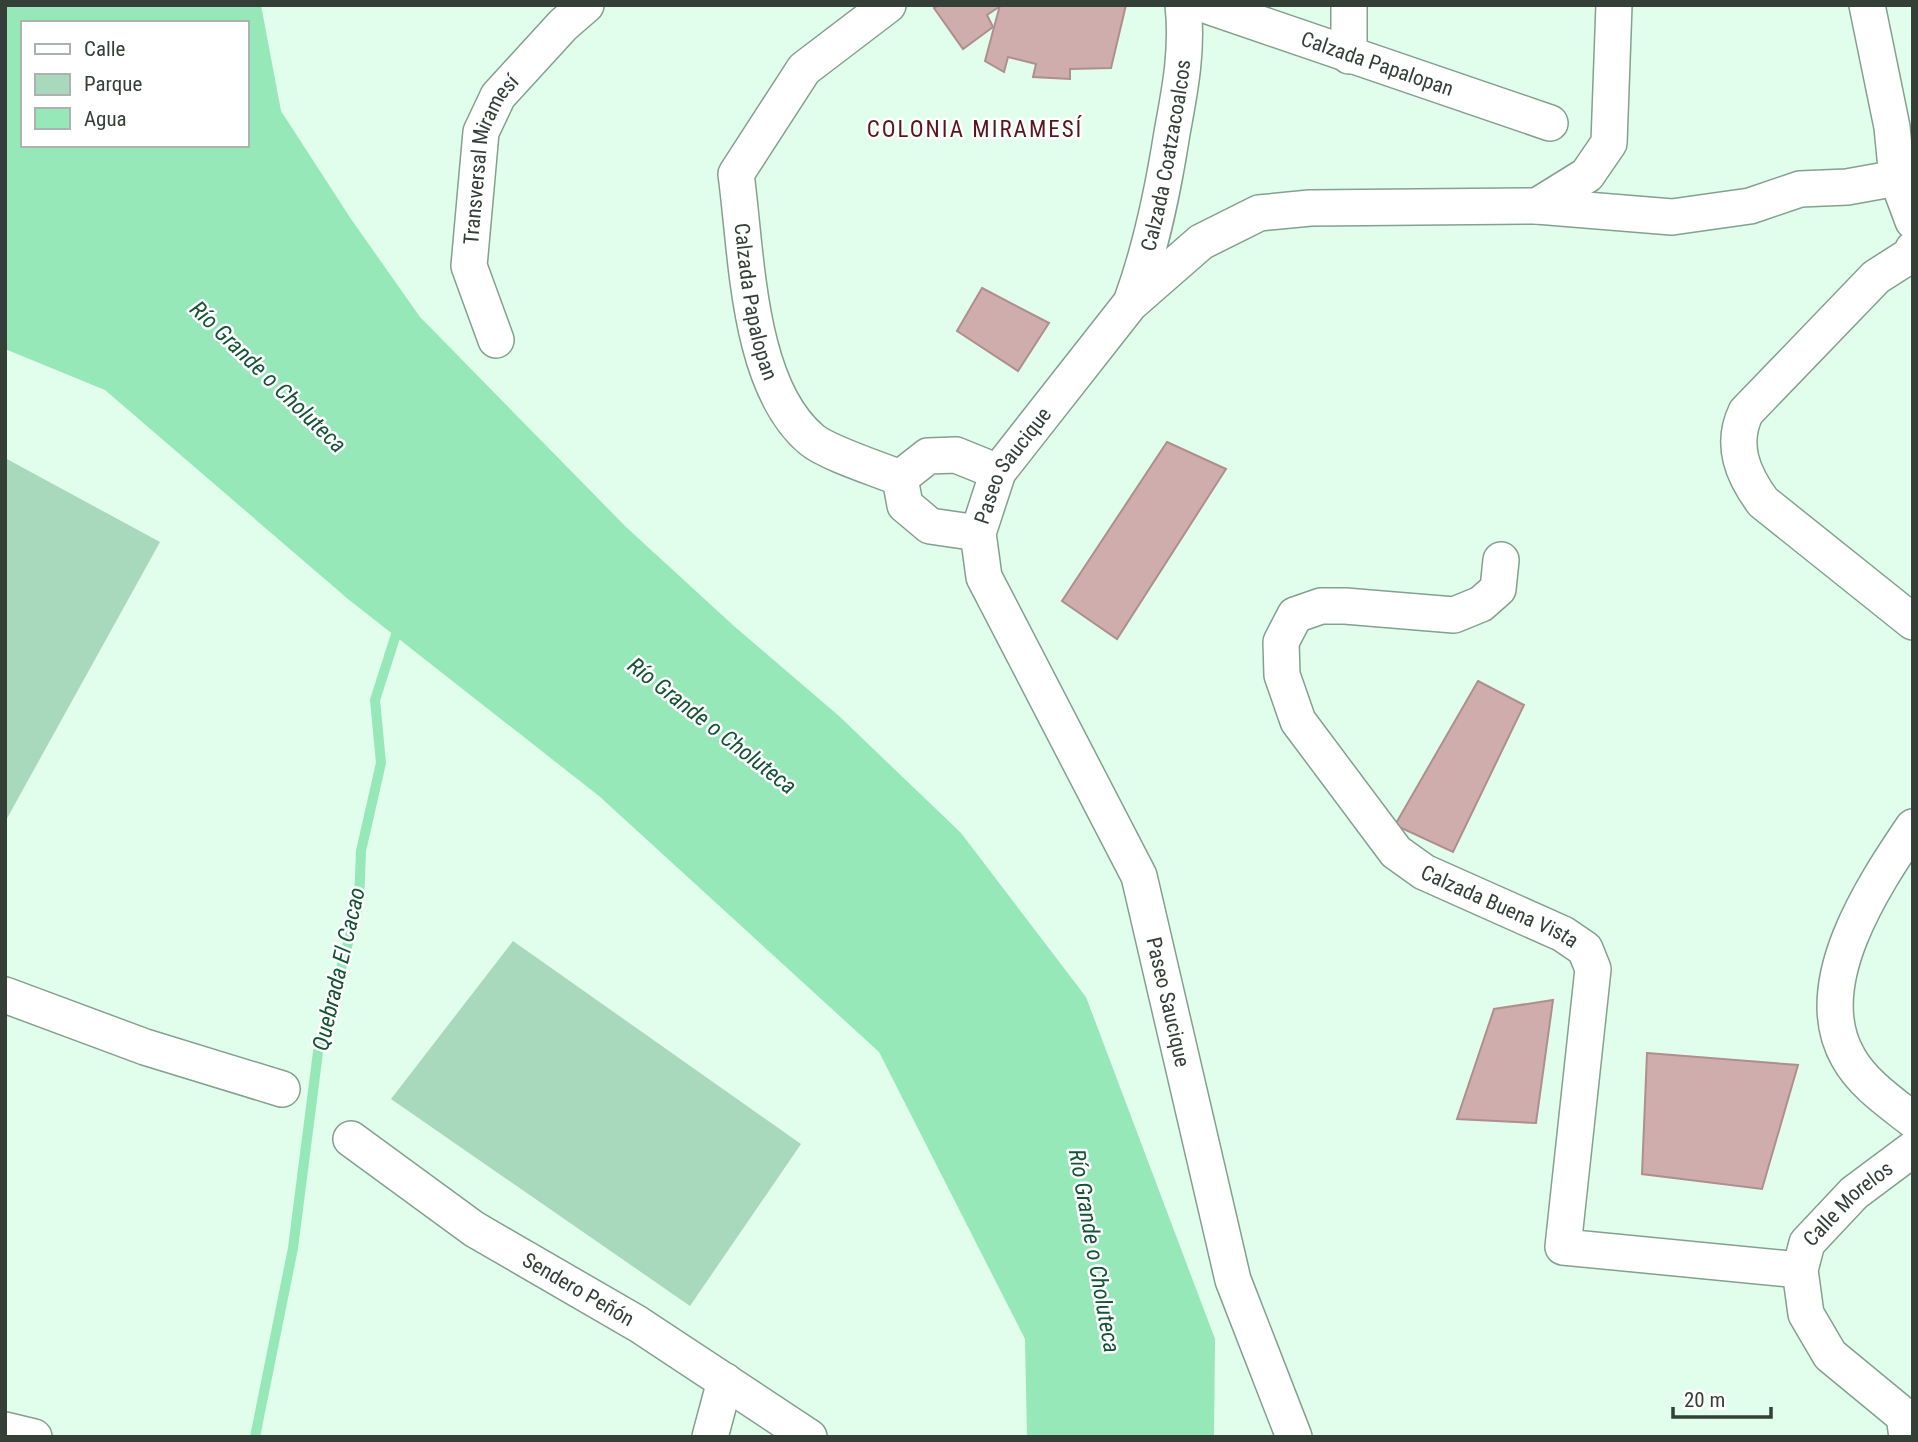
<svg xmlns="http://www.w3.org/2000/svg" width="1918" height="1442" viewBox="0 0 1918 1442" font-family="'Roboto Condensed',sans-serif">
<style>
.green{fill:#a9d9bc}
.water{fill:#96e8b9;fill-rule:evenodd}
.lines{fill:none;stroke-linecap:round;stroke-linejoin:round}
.stream{stroke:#96e8b9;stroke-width:10}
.building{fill:#cfadad;stroke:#af8e8e;stroke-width:2}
.minor-casing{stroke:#84a08f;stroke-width:38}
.minor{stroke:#fff;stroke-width:35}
.labels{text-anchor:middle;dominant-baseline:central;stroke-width:5;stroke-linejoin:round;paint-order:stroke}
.street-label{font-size:21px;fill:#343f38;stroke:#fff}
.neighbourhood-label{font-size:23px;letter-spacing:2px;fill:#5a141d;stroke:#fff}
.water-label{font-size:23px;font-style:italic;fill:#145335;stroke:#fff}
</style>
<rect width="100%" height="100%" fill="#e0feeb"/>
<!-- green -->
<g class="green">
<path d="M 5,458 L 160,542 L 5,822 Z"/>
<path d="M 513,941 L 801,1144 L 690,1306 L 391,1099 Z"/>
</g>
<!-- water -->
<path class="water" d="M 5,5 L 261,5 L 281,111 L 351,219 L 420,317 L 626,527 L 735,627 L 839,716 L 961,833 L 1086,997 L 1215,1339 L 1214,1437 L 1027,1437 L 1025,1339 L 879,1052 L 599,796 L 348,599 L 105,390 L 5,349 ZM 23,23 L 247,23 L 247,145 L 23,145 Z"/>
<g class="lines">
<!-- stream -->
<path class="stream" d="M 255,1437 L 293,1248 L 318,1052 L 359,903 L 361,851 L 381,763 L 375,700 L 399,625"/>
</g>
<!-- building -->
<g class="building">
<path d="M 939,5 L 998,5 L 999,7 L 987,15 L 993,27 L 963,49 L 934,8 Z"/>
<path d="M 1000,5 L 1126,5 L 1111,68 L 1070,69 L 1070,79 L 1033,77 L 1036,64 L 1008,57 L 1004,72 L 985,61 Z"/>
<path d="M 982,288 L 1049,323 L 1018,371 L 957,331 Z"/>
<path d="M 1167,442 L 1226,469 L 1117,639 L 1062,601 Z"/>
<path d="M 1478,681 L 1524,705 L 1453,852 L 1395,825 Z"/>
<path d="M 1553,1000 L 1536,1123 L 1457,1119 L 1494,1009 Z"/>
<path d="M 1647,1053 L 1798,1065 L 1762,1189 L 1642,1174 Z"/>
</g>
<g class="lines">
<defs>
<g id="minor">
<path id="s1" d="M 888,5 L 804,69 L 736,174 C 747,254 747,386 812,440 C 828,453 878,469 900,478 L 928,456 L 956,455 L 998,472"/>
<path id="s2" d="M 1205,5 L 1550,123"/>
<path d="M 1349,5 L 1349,56"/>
<path d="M 1897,178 L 1913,221"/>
<path d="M 1537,206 L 1672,217 L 1750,206 L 1800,189 L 1847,187 L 1897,178 L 1892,127 L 1867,5"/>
<path d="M 1913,249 L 1912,254 L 1876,277 L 1746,412 C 1730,445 1743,475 1763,502 L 1913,622"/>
<path id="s3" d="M 1132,300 C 1152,245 1163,190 1172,133 C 1180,90 1188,49 1183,5"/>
<path id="s4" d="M 496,340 L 469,266 L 481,132 L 498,96 L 563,25 L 586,5"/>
<path d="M 900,478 L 905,505 L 930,526 L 978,533"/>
<path id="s5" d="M 1501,560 L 1498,589 L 1481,604 L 1454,615 L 1345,606 L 1321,606 L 1295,615 L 1281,642 L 1282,675 L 1298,721 L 1396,852 L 1424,872 L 1563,934 L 1585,949 L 1593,969 L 1563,1247 L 1800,1270"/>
<path d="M 1913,827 C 1873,886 1807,985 1848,1057 C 1862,1083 1890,1102 1913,1120"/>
<path d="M 5,995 L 145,1047 L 282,1089"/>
<path id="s6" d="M 351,1139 L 474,1229 L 638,1324 L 809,1437"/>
<path d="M 5,1430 L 34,1437"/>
<path d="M 710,1437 L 725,1381"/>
<path id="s7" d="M 1294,1437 L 1233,1280 L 1139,876 L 984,577 L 978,533 L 998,472 L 1130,304 L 1201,242 L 1259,213 L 1310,208 L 1537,206 L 1587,175 L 1609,143 L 1614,5"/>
<path id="s8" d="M 1907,1437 L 1904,1416 L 1830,1355 L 1806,1314 L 1800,1270 L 1807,1243 L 1854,1193 L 1913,1149"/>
</g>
</defs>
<!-- minor casing -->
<use href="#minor" class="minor-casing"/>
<!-- minor -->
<use href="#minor" class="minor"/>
</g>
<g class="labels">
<!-- street labels -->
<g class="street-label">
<text stroke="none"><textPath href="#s2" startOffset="182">Calzada Papalopan</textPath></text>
<text stroke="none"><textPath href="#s3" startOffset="149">Calzada Coatzacoalcos</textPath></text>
<text stroke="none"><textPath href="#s4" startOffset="189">Transversal Miramesí</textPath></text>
<text stroke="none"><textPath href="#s1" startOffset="360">Calzada Papalopan</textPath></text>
<text stroke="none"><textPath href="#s7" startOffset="1041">Paseo Saucique</textPath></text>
<text stroke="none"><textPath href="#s5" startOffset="635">Calzada Buena Vista</textPath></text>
<text transform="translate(1168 1002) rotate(77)">Paseo Saucique</text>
<text stroke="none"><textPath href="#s8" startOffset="294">Calle Morelos</textPath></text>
<text stroke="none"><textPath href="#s6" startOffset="273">Sendero Peñón</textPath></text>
</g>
<!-- neighbourhood labels -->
<g class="neighbourhood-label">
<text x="975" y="129">COLONIA MIRAMESÍ</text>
</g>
<!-- water labels -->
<g class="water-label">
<text transform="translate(268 377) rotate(44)">Río Grande o Choluteca</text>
<text transform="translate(712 726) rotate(38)">Río Grande o Choluteca</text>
<text transform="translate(339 969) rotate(-77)">Quebrada El Cacao</text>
<text transform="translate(1094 1251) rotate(80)">Río Grande o Choluteca</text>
</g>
</g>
<!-- border -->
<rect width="1918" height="1442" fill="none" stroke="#343f38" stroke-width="14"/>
<!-- legend -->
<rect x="21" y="21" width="228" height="126" fill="#ffffff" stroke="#aeb2af" stroke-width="2"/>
<rect x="35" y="44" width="35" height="10" fill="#ffffff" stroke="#aeb2af" stroke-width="2"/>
<text x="84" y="56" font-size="21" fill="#343f38">Calle</text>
<rect x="35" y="74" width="35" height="21" fill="#a9d9bc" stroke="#aeb2af" stroke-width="2"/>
<text x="84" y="91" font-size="21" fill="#343f38">Parque</text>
<rect x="35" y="108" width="35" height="21" fill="#96e8b9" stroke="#aeb2af" stroke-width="2"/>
<text x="84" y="126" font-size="21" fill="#343f38">Agua</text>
<!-- scale -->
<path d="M1673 1407v10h98v-10" fill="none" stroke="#343f38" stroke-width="3.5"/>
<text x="1684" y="1407" font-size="21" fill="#343f38" stroke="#ffffff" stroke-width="5" paint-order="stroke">20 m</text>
</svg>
